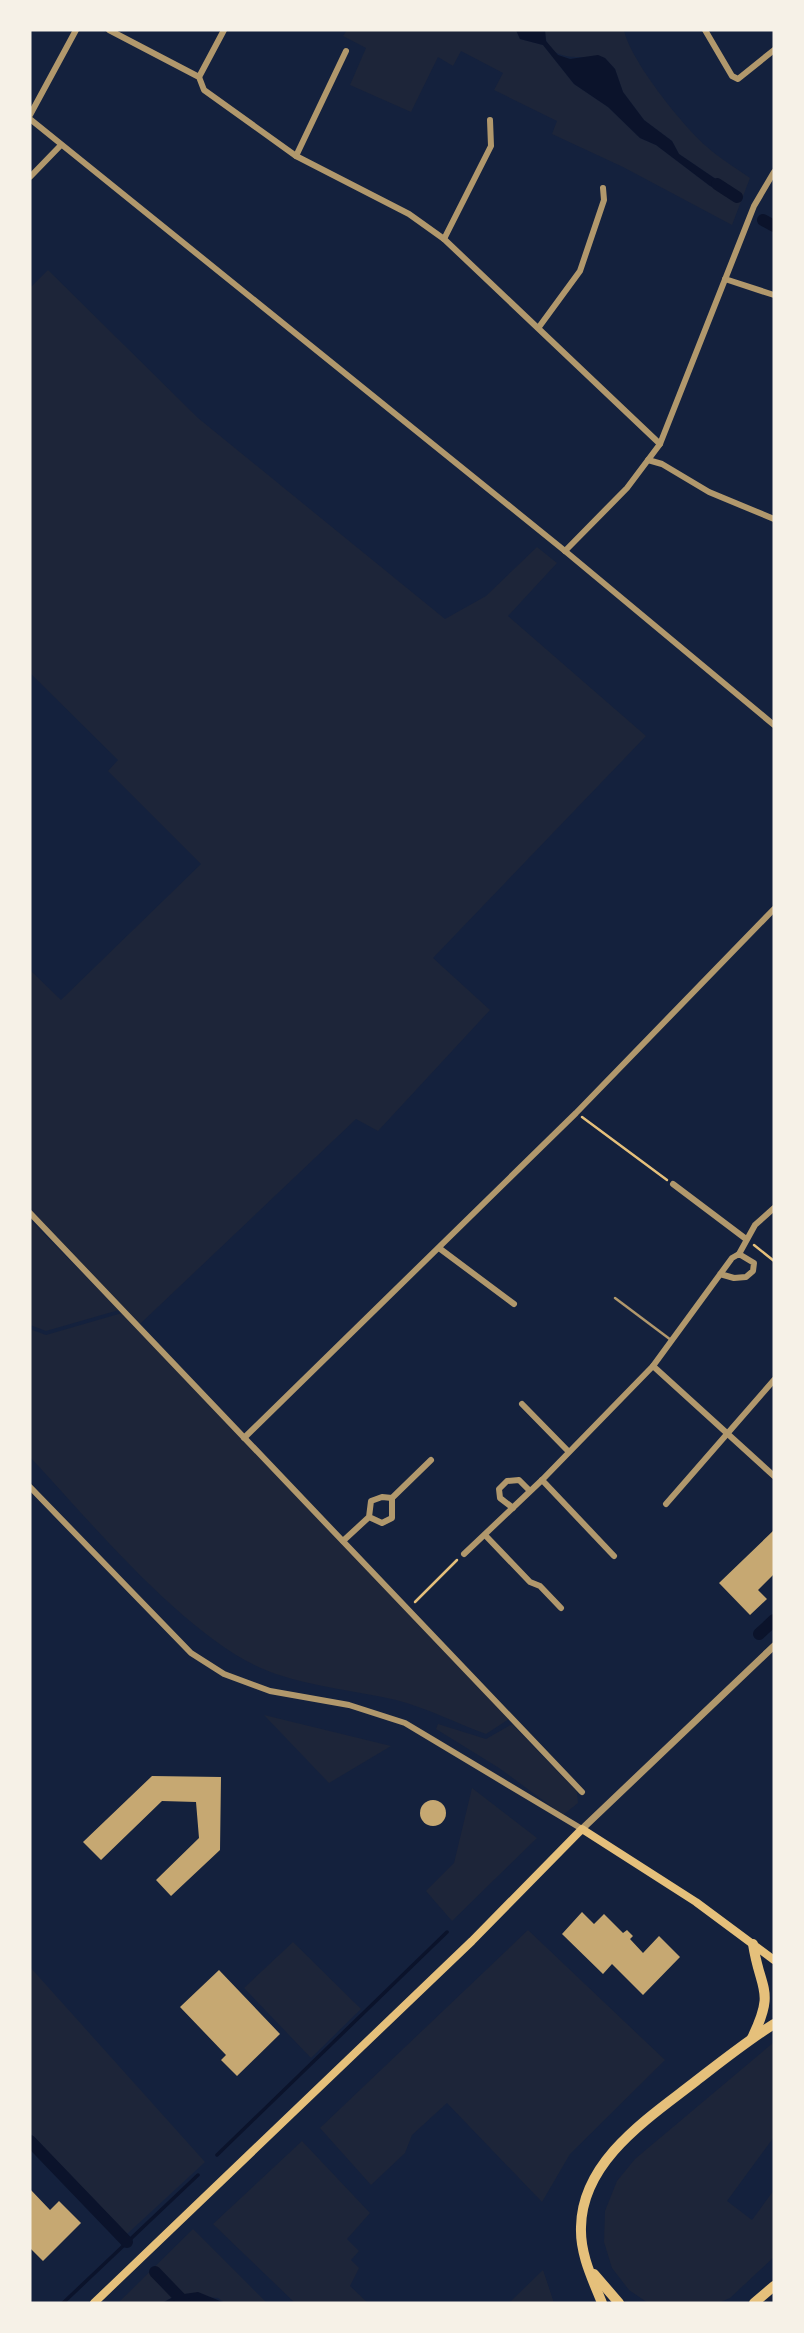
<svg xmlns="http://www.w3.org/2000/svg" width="804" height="2333" viewBox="0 0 804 2333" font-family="Bitter,serif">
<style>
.green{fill:#1d2539}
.water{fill:#0b132b}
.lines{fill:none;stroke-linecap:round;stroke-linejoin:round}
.stream{stroke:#0b132b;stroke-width:3.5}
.canal{stroke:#0b132b;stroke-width:12}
.building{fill:#c6a872}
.path{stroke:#e5c07b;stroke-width:2.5}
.service{stroke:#b1986c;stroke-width:2.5}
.minor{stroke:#b1986c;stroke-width:6}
.tertiary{stroke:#b1986c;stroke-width:7}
.secondary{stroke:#e5c07b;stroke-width:8}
.motorway{stroke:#e5c07b;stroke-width:10}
</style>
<rect width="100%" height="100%" fill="#14213d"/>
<!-- green -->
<g class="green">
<path d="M 347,30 L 516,30 L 520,39 L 543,45 L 574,84 L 608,107 L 640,138 L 656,145 L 710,186 L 730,194 L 726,186 L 679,154 L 672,141 L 644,120 L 623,92 L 615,69 L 605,58 C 582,55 545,65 545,30 L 624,30 C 630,60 682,125 706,146 C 719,158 736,168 750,178 L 732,225 L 623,167 L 552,134 L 557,121 L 494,90 L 503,73 L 461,51 L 453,66 L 438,57 L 411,112 L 350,85 L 366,48 L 343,36 Z"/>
<path d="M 48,270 L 198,418 L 445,619 L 486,596 L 537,547 L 557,563 L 508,616 L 646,736 L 433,958 L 490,1010 L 378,1131 L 356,1119 L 140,1324 L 30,1209 L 30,970 L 61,1000 L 201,864 L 108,771 L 118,760 L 30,673 L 30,288 Z"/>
<path d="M 30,1220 L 119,1310 L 46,1331 L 30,1325 Z"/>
<path d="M 122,1313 L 509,1719 L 486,1734 C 456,1723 427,1708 396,1700 C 357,1691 314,1687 276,1674 C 193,1647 91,1522 30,1457 L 30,1329 L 46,1335 Z"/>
<path d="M 264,1715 L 391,1746 L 329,1783 Z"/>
<path d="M 438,1724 L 486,1739 L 512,1724 L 577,1792 L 578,1803 L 563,1815 L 499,1768 L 436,1729 Z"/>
<path d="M 472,1788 L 537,1838 L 452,1921 L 426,1891 L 454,1863 Z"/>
<path d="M 528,1930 L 665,2060 L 570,2154 L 542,2202 L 447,2103 L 412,2135 L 405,2153 L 371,2185 L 320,2128 Z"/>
<path d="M 293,1942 L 361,2009 L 311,2058 L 244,1988 Z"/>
<path d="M 30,1967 L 205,2162 L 127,2234 L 30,2133 Z"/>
<path d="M 774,2042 L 774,2137 L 727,2201 L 752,2220 L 774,2190 L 774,2257 L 730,2298 L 718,2303 L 648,2303 L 629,2290 L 612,2268 L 604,2242 L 605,2211 L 617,2181 L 635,2159 Z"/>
<path d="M 302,2141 L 370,2213 L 347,2239 L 359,2251 L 351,2260 L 359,2268 L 350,2286 L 368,2303 L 295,2303 L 213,2224 Z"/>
<path d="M 193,2229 L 267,2303 L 225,2303 L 218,2298 L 177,2295 L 162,2303 L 118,2303 Z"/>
<path d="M 543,2270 L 554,2303 L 509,2303 Z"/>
</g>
<!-- water -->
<g class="water">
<path d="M 516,30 L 545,30 L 546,41 L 558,55 L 570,59 L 598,55 L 605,58 L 615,69 L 623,92 L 644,120 L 672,141 L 679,154 L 726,186 L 730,194 L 710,186 L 656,145 L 640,138 L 608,107 L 574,84 L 543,45 L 520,39 Z"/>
<path d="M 198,2292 L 225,2303 L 162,2303 L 177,2295 Z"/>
</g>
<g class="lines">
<!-- stream -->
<g class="stream">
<path d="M 217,2155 L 447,1932"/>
<path d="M 63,2303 L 198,2175"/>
</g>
<!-- canal -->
<g class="canal">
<path d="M 717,184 L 737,197"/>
<path d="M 763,220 L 774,226"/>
<path d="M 759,1634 L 774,1620"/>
<path d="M 30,2141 L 127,2242"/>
<path d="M 155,2272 L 185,2303"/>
</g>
</g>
<!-- building -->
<g class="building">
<path d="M 774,1530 L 774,1574 L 758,1590 L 767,1599 L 750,1615 L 719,1583 Z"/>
<path d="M 152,1776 L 221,1777 L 220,1850 L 171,1896 L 156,1880 L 199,1838 L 196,1802 L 162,1801 L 101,1860 L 83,1842 Z"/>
<circle cx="433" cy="1813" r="13"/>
<path d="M 582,1912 L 594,1924 L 604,1914 L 623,1933 L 627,1930 L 633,1936 L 630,1939 L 643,1953 L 659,1936 L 680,1957 L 643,1995 L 612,1964 L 603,1974 L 562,1934 Z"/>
<path d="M 219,1970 L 280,2034 L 237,2076 L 221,2060 L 226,2055 L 180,2007 Z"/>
<path d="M 30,2189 L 50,2210 L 59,2201 L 81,2223 L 43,2261 L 30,2248 Z"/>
</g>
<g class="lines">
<!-- path -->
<g class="path">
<path d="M 582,1117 L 667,1180"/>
<path d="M 754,1245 L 774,1261"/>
<path d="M 415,1602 L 457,1560"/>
</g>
<!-- service -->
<path class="service" d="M 615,1298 L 671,1340"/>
<!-- minor -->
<g class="minor">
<path d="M 109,30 L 199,77 L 204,90 L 296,156 L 346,51"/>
<path d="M 705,30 L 732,76 L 738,79 L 774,50"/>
<path d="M 199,77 L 224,30"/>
<path d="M 30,115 L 76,30"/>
<path d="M 30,119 L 565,551 L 774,725"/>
<path d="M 296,156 L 409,214 L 444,239 L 660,444"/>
<path d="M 30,177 L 61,145"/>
<path d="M 444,239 L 491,146 L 490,120"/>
<path d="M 725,279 L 774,295"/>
<path d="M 539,327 L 580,271 L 604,200 L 603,188"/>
<path d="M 648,460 L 662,464 L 709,492 L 774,519"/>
<path d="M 565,551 L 627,488 L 660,444 L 754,206 L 774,172"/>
<path d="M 673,1184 L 746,1239"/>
<path d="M 30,1213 L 582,1792"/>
<path d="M 439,1248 L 514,1304"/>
<path d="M 739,1254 L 755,1225 L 774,1208"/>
<path d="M 653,1366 L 774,1476"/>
<path d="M 522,1404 L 568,1451"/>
<path d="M 244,1438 L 576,1113 L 774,909"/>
<path d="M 542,1480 L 614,1556"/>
<path d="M 30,1487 L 191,1653 L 224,1674 L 270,1691 L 349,1705 L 405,1723 L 582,1829"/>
<path d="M 392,1498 L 431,1460"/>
<path d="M 666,1504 L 774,1380"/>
<path d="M 513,1508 L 500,1498 L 499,1489 L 507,1481 L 519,1480 L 529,1490"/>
<path d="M 485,1535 L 530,1582 L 540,1586 L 561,1608"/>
<path d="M 343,1541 L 369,1517 L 382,1523 L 392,1518 L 392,1498 L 382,1497 L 371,1501 L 369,1517"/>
<path d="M 464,1554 L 542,1480 L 653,1366 L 732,1258 L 739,1254 L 754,1263 L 753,1271 L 746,1277 L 734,1278 L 720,1274"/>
</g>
<!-- tertiary -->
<path class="tertiary" d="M 582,1829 L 774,1646"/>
<!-- secondary -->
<path class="secondary" d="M 94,2303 L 472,1941 L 582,1829 L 696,1902 L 774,1960"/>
<!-- motorway -->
<g class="motorway">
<path d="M 752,2038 C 776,1989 760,1991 753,1944"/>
<path d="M 594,2274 L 619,2303"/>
<path d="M 602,2303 C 592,2278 580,2254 581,2227 C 582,2160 650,2117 696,2081 C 722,2061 747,2041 774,2024"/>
<path d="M 754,2303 L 774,2286"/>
</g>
</g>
<!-- border -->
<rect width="804" height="2333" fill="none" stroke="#f6f1e7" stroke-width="63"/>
</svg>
